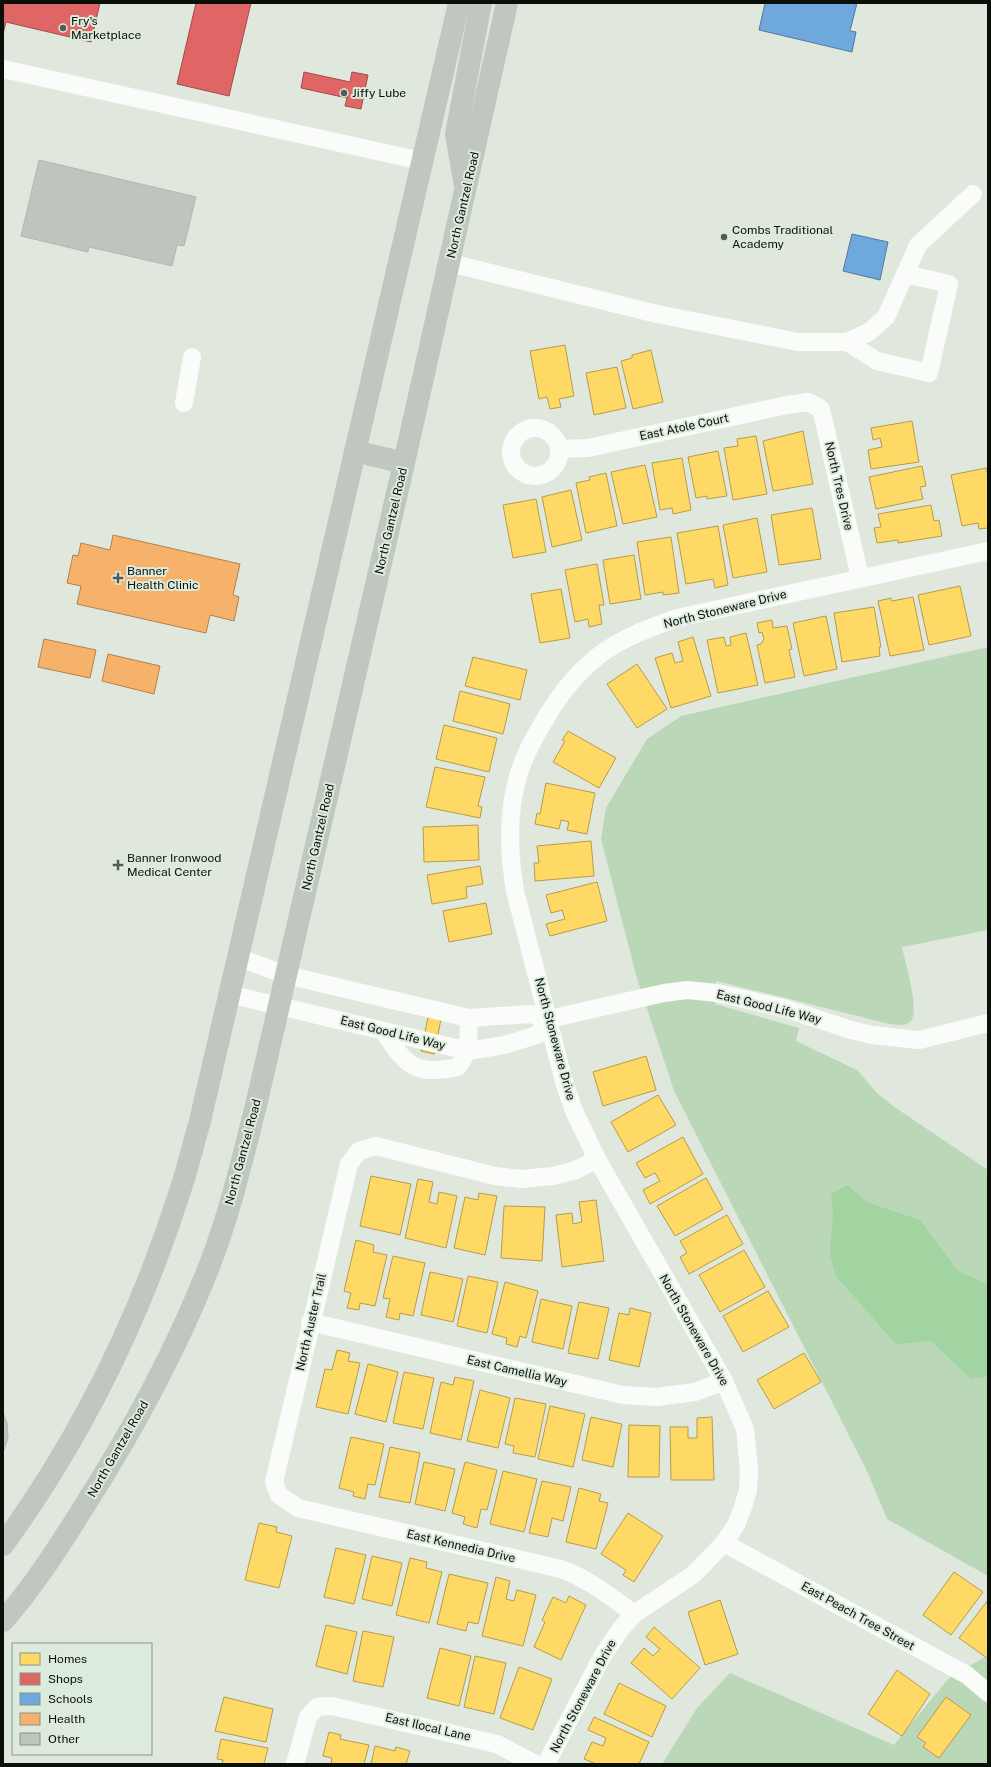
<svg xmlns="http://www.w3.org/2000/svg" width="991" height="1767" viewBox="0 0 991 1767" font-family="'Public Sans',sans-serif">
<style>
.green{fill:#bad8b8}
.water{fill:#a1d4a0}
.homes{fill:#ffd966;stroke:#b69c4a}
.shops{fill:#e06666;stroke:#a04c4a}
.schools{fill:#6fa8dc;stroke:#517a9d}
.health{fill:#f6b26b;stroke:#af814e}
.building{fill:#bec5be;stroke:#b1b8b0}
.lines{fill:none;stroke-linecap:round;stroke-linejoin:round}
.minor{stroke:#fafcfa;stroke-width:18}
.major{stroke:#c0c7c0;stroke-width:22}
.poi-dot{fill:#555b54;stroke:#dcebdb;stroke-width:1.5}
.labels{text-anchor:middle;dominant-baseline:central;stroke-width:4;stroke-linejoin:round;paint-order:stroke}
.poi-label{font-size:12px;fill:#0a0f0a;stroke:#dcebdb;text-anchor:start}
.street-label{font-size:12px;fill:#0a0f0a;stroke:#dcebdb}
</style>
<rect width="100%" height="100%" fill="#e0e8de"/>
<!-- green -->
<g class="green">
<path d="M 988,647 L 988,930 L 902,947 C 905,961 920,1011 911,1021 C 907,1026 897,1025 890,1024 L 716,981 L 715,1004 L 799,1028 L 796,1041 L 857,1070 L 877,1093 L 893,1106 L 988,1170 L 988,1576 L 887,1519 L 866,1469 L 674,1091 L 636,975 L 601,839 L 606,808 L 647,739 L 681,716 Z"/>
<path d="M 988,1655 L 988,1764 L 662,1764 L 697,1708 L 730,1673 L 894,1745 L 948,1679 Z"/>
</g>
<!-- water -->
<path class="water" d="M 847,1185 L 869,1203 L 920,1220 L 957,1270 L 988,1285 L 988,1376 L 971,1379 L 931,1341 L 896,1344 L 835,1275 L 830,1255 L 833,1214 L 831,1194 Z"/>
<!-- homes -->
<g class="homes">
<path d="M 565,345 L 574,396 L 559,399 L 561,407 L 550,409 L 547,397 L 539,399 L 530,351 Z"/>
<path d="M 651,350 L 663,402 L 633,409 L 621,361 L 632,358 L 632,355 Z"/>
<path d="M 617,367 L 626,408 L 594,415 L 586,373 Z"/>
<path d="M 912,421 L 919,462 L 871,469 L 868,450 L 882,447 L 880,438 L 873,440 L 871,428 Z"/>
<path d="M 803,431 L 813,484 L 773,491 L 763,441 Z"/>
<path d="M 756,436 L 767,494 L 733,500 L 724,448 L 738,446 L 737,439 Z"/>
<path d="M 718,451 L 727,496 L 707,499 L 707,496 L 696,498 L 688,457 Z"/>
<path d="M 682,458 L 691,510 L 673,514 L 672,508 L 660,510 L 652,463 Z"/>
<path d="M 645,465 L 657,517 L 623,524 L 611,472 Z"/>
<path d="M 922,466 L 926,486 L 920,487 L 923,499 L 876,509 L 869,477 Z"/>
<path d="M 986,468 L 988,476 L 988,528 L 979,529 L 978,523 L 962,526 L 951,475 Z"/>
<path d="M 606,473 L 617,526 L 586,533 L 576,483 L 590,480 L 589,477 Z"/>
<path d="M 571,490 L 582,540 L 552,547 L 542,497 Z"/>
<path d="M 536,499 L 546,552 L 513,558 L 503,505 Z"/>
<path d="M 931,505 L 934,521 L 939,520 L 942,536 L 898,543 L 898,540 L 877,543 L 874,528 L 881,527 L 878,514 Z"/>
<path d="M 812,508 L 821,559 L 779,565 L 771,515 Z"/>
<path d="M 757,518 L 767,572 L 733,578 L 723,525 Z"/>
<path d="M 718,526 L 728,585 L 715,588 L 713,579 L 686,584 L 677,533 Z"/>
<path d="M 671,537 L 679,593 L 663,595 L 663,592 L 645,595 L 637,542 Z"/>
<path d="M 634,555 L 641,599 L 610,604 L 603,560 Z"/>
<path d="M 597,564 L 604,605 L 599,605 L 602,624 L 589,627 L 588,619 L 575,622 L 565,570 Z"/>
<path d="M 960,586 L 971,636 L 929,645 L 918,595 Z"/>
<path d="M 561,589 L 570,638 L 540,643 L 531,594 Z"/>
<path d="M 913,597 L 924,650 L 890,656 L 878,601 L 891,598 L 892,601 Z"/>
<path d="M 874,607 L 881,647 L 879,647 L 880,656 L 842,662 L 834,613 Z"/>
<path d="M 826,616 L 837,669 L 804,676 L 793,623 Z"/>
<path d="M 772,620 L 773,628 L 787,626 L 792,649 L 789,650 L 795,677 L 765,683 L 757,645 L 761,644 L 764,639 L 762,632 L 759,633 L 757,623 Z"/>
<path d="M 746,633 L 758,685 L 718,693 L 707,640 L 724,637 L 726,646 L 731,645 L 730,637 Z"/>
<path d="M 693,637 L 711,696 L 671,708 L 655,658 L 672,653 L 675,663 L 683,661 L 678,642 Z"/>
<path d="M 473,657 L 527,670 L 520,700 L 465,686 Z"/>
<path d="M 637,664 L 667,709 L 637,728 L 607,684 Z"/>
<path d="M 460,691 L 510,704 L 503,734 L 453,721 Z"/>
<path d="M 444,725 L 497,738 L 489,772 L 436,759 Z"/>
<path d="M 568,731 L 616,758 L 599,788 L 553,762 L 565,741 L 562,740 Z"/>
<path d="M 435,767 L 485,777 L 478,806 L 482,807 L 480,818 L 426,807 Z"/>
<path d="M 546,783 L 595,793 L 587,834 L 567,830 L 569,822 L 561,820 L 559,829 L 535,824 L 537,813 L 540,814 Z"/>
<path d="M 478,825 L 479,860 L 424,862 L 423,827 Z"/>
<path d="M 591,841 L 594,876 L 535,881 L 534,863 L 539,863 L 537,846 Z"/>
<path d="M 480,866 L 483,884 L 466,887 L 467,898 L 432,904 L 427,875 Z"/>
<path d="M 597,882 L 607,921 L 550,936 L 546,924 L 565,919 L 562,910 L 551,913 L 546,895 Z"/>
<path d="M 486,903 L 492,934 L 449,942 L 443,911 Z"/>
<path d="M 428,1017 L 441,1019 L 434,1054 L 421,1051 Z"/>
<path d="M 646,1056 L 656,1090 L 603,1106 L 593,1072 Z"/>
<path d="M 658,1095 L 676,1125 L 628,1152 L 611,1122 Z"/>
<path d="M 683,1137 L 703,1174 L 650,1204 L 643,1190 L 660,1181 L 655,1173 L 645,1178 L 636,1163 Z"/>
<path d="M 371,1176 L 411,1184 L 400,1235 L 360,1226 Z"/>
<path d="M 706,1178 L 723,1209 L 675,1236 L 657,1206 Z"/>
<path d="M 418,1179 L 433,1182 L 429,1202 L 437,1204 L 439,1192 L 457,1196 L 446,1248 L 405,1238 Z"/>
<path d="M 479,1193 L 497,1196 L 485,1255 L 454,1248 L 465,1197 L 478,1200 Z"/>
<path d="M 596,1200 L 604,1261 L 562,1267 L 556,1215 L 572,1213 L 573,1224 L 582,1222 L 579,1202 Z"/>
<path d="M 504,1206 L 545,1207 L 542,1261 L 501,1258 Z"/>
<path d="M 727,1215 L 743,1244 L 689,1274 L 680,1257 L 687,1253 L 680,1241 Z"/>
<path d="M 356,1240 L 374,1245 L 373,1252 L 387,1255 L 375,1306 L 360,1303 L 359,1310 L 347,1308 L 351,1293 L 344,1291 Z"/>
<path d="M 744,1250 L 765,1287 L 720,1312 L 699,1275 Z"/>
<path d="M 393,1256 L 425,1263 L 413,1316 L 400,1313 L 399,1320 L 386,1317 L 390,1299 L 383,1298 Z"/>
<path d="M 430,1272 L 463,1279 L 453,1322 L 421,1315 Z"/>
<path d="M 468,1276 L 498,1282 L 487,1333 L 457,1326 Z"/>
<path d="M 505,1282 L 538,1291 L 526,1338 L 520,1336 L 517,1347 L 506,1344 L 507,1338 L 492,1334 Z"/>
<path d="M 768,1291 L 789,1327 L 743,1352 L 723,1316 Z"/>
<path d="M 541,1299 L 572,1306 L 563,1349 L 532,1342 Z"/>
<path d="M 579,1302 L 609,1308 L 598,1359 L 568,1353 Z"/>
<path d="M 630,1308 L 651,1313 L 639,1367 L 609,1360 L 619,1313 L 629,1315 Z"/>
<path d="M 337,1350 L 350,1353 L 348,1361 L 360,1363 L 348,1414 L 316,1407 L 325,1369 L 332,1370 Z"/>
<path d="M 804,1353 L 821,1382 L 774,1409 L 757,1380 Z"/>
<path d="M 368,1364 L 398,1372 L 386,1422 L 355,1414 Z"/>
<path d="M 404,1372 L 434,1378 L 423,1429 L 393,1423 Z"/>
<path d="M 455,1377 L 474,1381 L 461,1440 L 430,1433 L 441,1382 L 453,1385 Z"/>
<path d="M 480,1390 L 510,1398 L 498,1448 L 467,1441 Z"/>
<path d="M 515,1398 L 546,1404 L 535,1457 L 513,1453 L 514,1446 L 505,1444 Z"/>
<path d="M 550,1406 L 585,1414 L 573,1467 L 538,1459 Z"/>
<path d="M 591,1417 L 622,1424 L 613,1467 L 582,1460 Z"/>
<path d="M 712,1417 L 714,1480 L 671,1480 L 670,1427 L 688,1427 L 688,1438 L 697,1438 L 697,1418 Z"/>
<path d="M 629,1425 L 660,1426 L 659,1477 L 628,1477 Z"/>
<path d="M 351,1437 L 384,1444 L 375,1485 L 368,1484 L 365,1499 L 353,1496 L 354,1492 L 339,1488 Z"/>
<path d="M 390,1447 L 420,1453 L 410,1503 L 379,1497 Z"/>
<path d="M 424,1462 L 455,1469 L 445,1511 L 415,1504 Z"/>
<path d="M 465,1462 L 497,1470 L 487,1510 L 481,1509 L 477,1528 L 463,1524 L 465,1517 L 452,1513 Z"/>
<path d="M 503,1471 L 537,1479 L 524,1532 L 490,1524 Z"/>
<path d="M 542,1481 L 571,1487 L 563,1521 L 552,1518 L 548,1537 L 529,1533 Z"/>
<path d="M 579,1488 L 601,1494 L 599,1501 L 608,1503 L 596,1549 L 566,1542 Z"/>
<path d="M 628,1513 L 663,1536 L 634,1582 L 623,1575 L 626,1570 L 601,1554 Z"/>
<path d="M 259,1523 L 277,1527 L 276,1532 L 292,1536 L 279,1588 L 245,1580 Z"/>
<path d="M 336,1548 L 366,1555 L 354,1604 L 324,1597 Z"/>
<path d="M 372,1556 L 402,1563 L 392,1606 L 362,1599 Z"/>
<path d="M 410,1558 L 427,1562 L 426,1568 L 442,1572 L 429,1623 L 396,1615 Z"/>
<path d="M 954,1572 L 983,1592 L 951,1635 L 923,1615 Z"/>
<path d="M 449,1574 L 488,1583 L 478,1624 L 468,1622 L 466,1631 L 437,1624 Z"/>
<path d="M 496,1577 L 510,1581 L 506,1599 L 514,1601 L 517,1590 L 536,1595 L 523,1646 L 482,1636 Z"/>
<path d="M 569,1596 L 586,1605 L 561,1660 L 534,1647 L 545,1622 L 542,1620 L 553,1597 L 566,1603 Z"/>
<path d="M 720,1600 L 738,1654 L 705,1665 L 688,1612 Z"/>
<path d="M 988,1600 L 988,1657 L 987,1658 L 959,1638 Z"/>
<path d="M 326,1625 L 357,1632 L 347,1674 L 316,1666 Z"/>
<path d="M 654,1627 L 700,1668 L 672,1699 L 631,1663 L 644,1648 L 653,1656 L 660,1649 L 646,1637 Z"/>
<path d="M 363,1631 L 394,1637 L 383,1687 L 353,1681 Z"/>
<path d="M 440,1648 L 471,1656 L 459,1706 L 427,1698 Z"/>
<path d="M 475,1656 L 506,1663 L 494,1714 L 464,1707 Z"/>
<path d="M 519,1667 L 552,1679 L 533,1730 L 500,1718 Z"/>
<path d="M 897,1670 L 930,1694 L 902,1736 L 868,1714 Z"/>
<path d="M 619,1683 L 666,1706 L 652,1737 L 604,1714 Z"/>
<path d="M 224,1697 L 273,1709 L 266,1742 L 215,1731 Z"/>
<path d="M 946,1697 L 971,1715 L 939,1758 L 923,1747 L 926,1743 L 917,1737 Z"/>
<path d="M 594,1717 L 649,1742 L 639,1764 L 596,1764 L 584,1759 L 592,1742 L 603,1746 L 606,1738 L 588,1730 Z"/>
<path d="M 329,1732 L 341,1735 L 340,1739 L 369,1745 L 364,1764 L 331,1764 L 332,1758 L 323,1756 Z"/>
<path d="M 221,1739 L 268,1748 L 264,1764 L 222,1764 L 223,1760 L 217,1759 Z"/>
<path d="M 375,1746 L 395,1751 L 396,1747 L 410,1751 L 406,1764 L 371,1764 Z"/>
</g>
<!-- shops -->
<g class="shops">
<path d="M 3,3 L 100,3 L 91,42 L 6,22 L 3,34 Z"/>
<path d="M 196,3 L 251,3 L 229,96 L 177,84 Z"/>
<path d="M 304,72 L 350,82 L 352,72 L 368,75 L 361,109 L 345,106 L 347,98 L 301,88 Z"/>
</g>
<!-- schools -->
<g class="schools">
<path d="M 765,3 L 857,3 L 850,31 L 856,32 L 852,52 L 759,30 Z"/>
<path d="M 852,234 L 888,242 L 880,280 L 843,271 Z"/>
</g>
<!-- health -->
<g class="health">
<path d="M 113,535 L 240,564 L 233,595 L 239,597 L 234,621 L 210,615 L 206,633 L 77,604 L 81,586 L 67,583 L 73,555 L 78,556 L 81,543 L 110,550 Z"/>
<path d="M 44,639 L 96,650 L 90,678 L 38,667 Z"/>
<path d="M 108,654 L 160,666 L 154,694 L 102,681 Z"/>
</g>
<!-- building -->
<g class="building">
<path d="M 39,160 L 196,197 L 184,246 L 177,245 L 172,266 L 89,247 L 88,252 L 21,236 Z"/>
<path d="M 3,1412 L 7,1423 L 8,1438 L 3,1453 Z"/>
</g>
<g class="lines">
<!-- minor -->
<g class="minor">
<path d="M 3,69 L 422,161"/>
<path d="M 450,263 L 657,314 L 798,342 L 847,342 L 869,332 L 886,317 L 918,245 L 973,194"/>
<path d="M 847,342 L 877,361 L 929,373 L 949,284 L 905,274"/>
<path d="M 184,403 L 192,357"/>
<circle cx="535" cy="452" r="24"/>
<path d="M 559,449 L 588,448 L 787,405 L 808,402 L 821,409 L 860,577"/>
<path d="M 237,957 L 286,975 L 469,1018 L 530,1014 L 549,1019 L 664,993 L 687,990 L 717,993 L 787,1009 L 851,1030 L 872,1035 L 919,1040 L 988,1023"/>
<path d="M 229,994 L 468,1051 L 504,1045 L 537,1035 L 549,1019"/>
<path d="M 384,1031 C 405,1066 416,1076 458,1067 L 468,1051 L 469,1018"/>
<path d="M 597,1159 L 576,1170 L 553,1176 L 522,1179 L 495,1176 L 376,1146 L 359,1151 L 349,1164 L 274,1482 L 279,1495 L 298,1508 L 561,1569 C 589,1579 611,1597 634,1614"/>
<path d="M 310,1322 L 623,1395 L 656,1397 L 695,1392 L 724,1381"/>
<path d="M 724,1543 L 967,1675 L 988,1693"/>
<path d="M 295,1764 L 308,1717 L 317,1707 L 332,1706 L 497,1744 L 535,1764"/>
<path d="M 546,1764 L 603,1655 L 620,1630 L 634,1614 L 694,1574 L 724,1543 L 736,1525 L 743,1507 L 748,1490 L 749,1469 L 745,1429 L 724,1381 L 597,1159 L 574,1111 L 564,1082 L 515,891 C 508,849 507,802 523,762 C 529,746 538,731 547,716 C 562,691 581,668 605,651 C 627,636 652,627 677,618 L 988,551"/>
</g>
<!-- major -->
<g class="major">
<path d="M 464,181 L 456,134 L 481,3"/>
<path d="M 355,451 L 404,463"/>
<path d="M 3,1545 C 81,1438 140,1317 180,1191 C 188,1168 193,1144 200,1121 L 459,3"/>
<path d="M 3,1621 C 34,1586 60,1545 85,1505 C 133,1430 176,1350 209,1267 C 230,1213 243,1157 257,1101 L 404,463 L 507,3"/>
</g>
</g>
<!-- markers -->
<g class="poi-dot">
<circle cx="63" cy="28" r="4"/>
<circle cx="344" cy="93" r="4"/>
<circle cx="724" cy="237" r="4"/>
<path d="M116 572h4v4h4v4h-4v4h-4v-4h-4v-4h4z"/>
<path d="M116 859h4v4h4v4h-4v4h-4v-4h-4v-4h4z"/>
</g>
<g class="labels">
<!-- poi labels -->
<g class="poi-label">
<text x="71" y="21">Fry's<tspan x="71" dy="14">Marketplace</tspan></text>
<text x="352" y="93">Jiffy Lube</text>
<text x="732" y="230">Combs Traditional<tspan x="732" dy="14">Academy</tspan></text>
<text x="127" y="571">Banner<tspan x="127" dy="14">Health Clinic</tspan></text>
<text x="127" y="858">Banner Ironwood<tspan x="127" dy="14">Medical Center</tspan></text>
</g>
<!-- street labels -->
<g class="street-label">
<text transform="translate(463 205) rotate(-77)">North Gantzel Road</text>
<text transform="translate(684 427) rotate(-12)">East Atole Court</text>
<text transform="translate(839 486) rotate(77)">North Tres Drive</text>
<text transform="translate(391 521) rotate(-77)">North Gantzel Road</text>
<text transform="translate(725 609) rotate(-14)">North Stoneware Drive</text>
<text transform="translate(318 837) rotate(-77)">North Gantzel Road</text>
<text transform="translate(769 1007) rotate(14)">East Good Life Way</text>
<text transform="translate(393 1033) rotate(14)">East Good Life Way</text>
<text transform="translate(555 1039) rotate(75)">North Stoneware Drive</text>
<text transform="translate(243 1152) rotate(-75)">North Gantzel Road</text>
<text transform="translate(311 1322) rotate(-77)">North Auster Trail</text>
<text transform="translate(694 1330) rotate(60)">North Stoneware Drive</text>
<text transform="translate(517 1371) rotate(13)">East Camellia Way</text>
<text transform="translate(118 1449) rotate(-60)">North Gantzel Road</text>
<text transform="translate(461 1546) rotate(13)">East Kennedia Drive</text>
<text transform="translate(858 1616) rotate(29)">East Peach Tree Street</text>
<text transform="translate(583 1696) rotate(-62)">North Stoneware Drive</text>
<text transform="translate(428 1727) rotate(13)">East Ilocal Lane</text>
</g>
</g>
<!-- border -->
<rect width="991" height="1767" fill="none" stroke="#0a0f0a" stroke-width="8"/>
<!-- legend -->
<rect x="12" y="1643" width="140" height="112" fill="#dcebdb" stroke="#889387"/>
<rect x="20" y="1653" width="20" height="12" fill="#ffd966" stroke="#889387"/>
<text x="48" y="1663" font-size="12" fill="#0a0f0a">Homes</text>
<rect x="20" y="1673" width="20" height="12" fill="#e06666" stroke="#889387"/>
<text x="48" y="1683" font-size="12" fill="#0a0f0a">Shops</text>
<rect x="20" y="1693" width="20" height="12" fill="#6fa8dc" stroke="#889387"/>
<text x="48" y="1703" font-size="12" fill="#0a0f0a">Schools</text>
<rect x="20" y="1713" width="20" height="12" fill="#f6b26b" stroke="#889387"/>
<text x="48" y="1723" font-size="12" fill="#0a0f0a">Health</text>
<rect x="20" y="1733" width="20" height="12" fill="#bec5be" stroke="#889387"/>
<text x="48" y="1743" font-size="12" fill="#0a0f0a">Other</text>
</svg>
